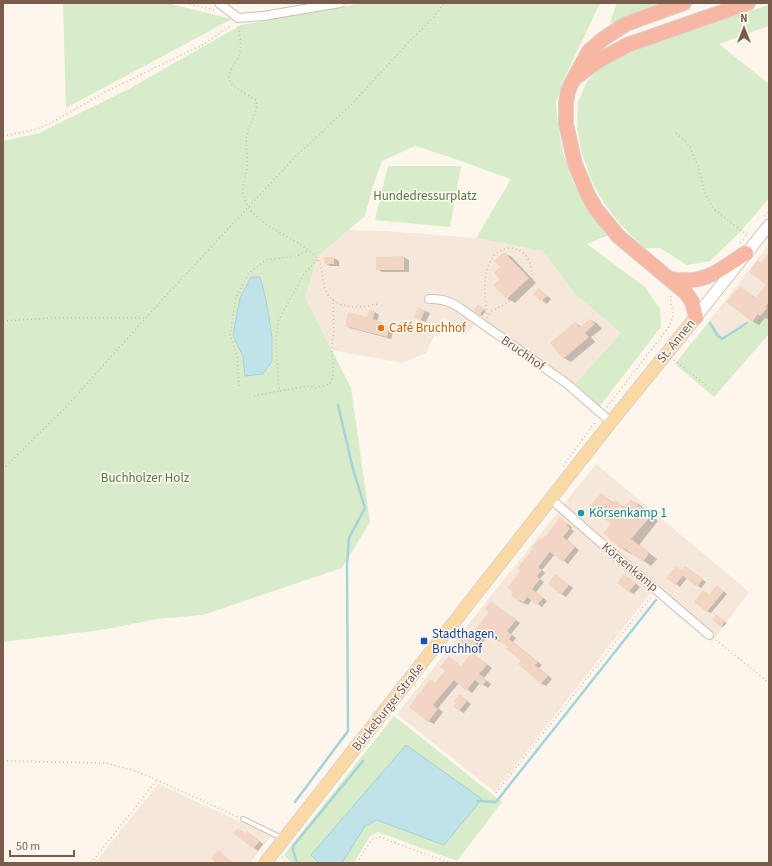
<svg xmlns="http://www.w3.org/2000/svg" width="772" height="866" viewBox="0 0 772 866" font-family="'Source Sans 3',sans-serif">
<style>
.residential{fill:#f5e8da}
.green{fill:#d8ecc9;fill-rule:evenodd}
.water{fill:#bfe3e8;stroke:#a5d3da}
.shadow{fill:#0003}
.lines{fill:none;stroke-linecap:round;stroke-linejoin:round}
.stream{stroke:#a5d3da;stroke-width:2.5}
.building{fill:#f3d5c3}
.lane-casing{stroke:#d1beb0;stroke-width:6}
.street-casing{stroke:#d1beb0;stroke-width:10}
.secondary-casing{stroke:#d6c0b0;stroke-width:13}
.primary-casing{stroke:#dad1cd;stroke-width:14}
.highway-casing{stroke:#dad1cd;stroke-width:16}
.path{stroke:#d9b8a5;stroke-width:1.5;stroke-dasharray:1 3;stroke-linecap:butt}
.lane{stroke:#fff;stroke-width:4}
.street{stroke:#fff;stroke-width:8}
.secondary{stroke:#fff;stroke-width:11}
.primary{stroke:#fbd9a5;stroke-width:12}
.highway{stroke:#f7b7a3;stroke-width:14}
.food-dot{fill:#e8710a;stroke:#fffaf3;stroke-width:1.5}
.culture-dot{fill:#0f9aa8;stroke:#fffaf3;stroke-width:1.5}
.transit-dot{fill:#1a4fb4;stroke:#fffaf3;stroke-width:1.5}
.labels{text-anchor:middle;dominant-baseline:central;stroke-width:3;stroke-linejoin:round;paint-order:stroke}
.park-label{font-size:13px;fill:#537a41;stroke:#fffaf3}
.food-label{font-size:13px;fill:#c56008;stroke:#fffaf3;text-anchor:start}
.street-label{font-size:13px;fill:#7a5c4d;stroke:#fffaf3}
.culture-label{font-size:13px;fill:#0d838f;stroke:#fffaf3;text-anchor:start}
.transit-label{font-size:13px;fill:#164399;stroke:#fffaf3;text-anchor:start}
</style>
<rect width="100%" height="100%" fill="#fdf6ec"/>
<!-- residential -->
<g class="residential">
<path d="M 349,230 L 386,231 L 476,238 L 543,251 L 575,294 L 621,333 L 575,384 L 563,387 L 475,323 L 466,335 L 443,317 L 426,353 L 402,363 L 332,350 L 305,297 L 318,256 Z"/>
<path d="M 769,244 L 769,315 L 721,337 L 710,320 Z"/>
<path d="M 596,464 L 749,592 L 712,642 L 652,591 L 495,792 L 397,714 Z"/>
<path d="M 158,784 L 271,836 L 250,863 L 95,863 Z"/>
</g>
<!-- green -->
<g class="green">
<path d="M 63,3 L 167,3 L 232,19 L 66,108 Z"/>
<path d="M 362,3 L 600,3 L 564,79 L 556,102 L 558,125 L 563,153 L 573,182 L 589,208 L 611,234 L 587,244 L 645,287 L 660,309 L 661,327 L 600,406 L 575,384 L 621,333 L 575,294 L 543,251 L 476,238 L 511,179 L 447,156 L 415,146 L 382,161 L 372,189 L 365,216 L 318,256 L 305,297 L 351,388 L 370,522 L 342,568 L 203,615 L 157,619 L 101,630 L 3,642 L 3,141 L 39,133 L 127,90 L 241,25 ZM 259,277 C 267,306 272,332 272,361 L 245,376 L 243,357 Z"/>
<path d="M 617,3 L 667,3 L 624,18 L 613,24 L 610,22 Z"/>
<path d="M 769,5 L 769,26 L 719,44 L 769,84 L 769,198 L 741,231 L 710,261 L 687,265 L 660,248 L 644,248 L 619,223 L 604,203 L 592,182 L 582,154 L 577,128 L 578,102 L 587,81 L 603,65 L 629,51 L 693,29 Z"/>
<path d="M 388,166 L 461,166 L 450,227 L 375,220 Z"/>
<path d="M 769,315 L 769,334 L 714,397 L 675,364 L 710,320 L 721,337 Z"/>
<path d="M 394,716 L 502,802 L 457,861 L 378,832 L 370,836 L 354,863 L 291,863 L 284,855 Z"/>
</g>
<!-- water -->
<g class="water">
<path d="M 251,277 L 260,277 L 266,300 L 272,337 L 272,361 L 263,374 L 245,376 L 243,357 L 233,335 L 240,298 Z"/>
<path d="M 406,745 L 482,799 L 444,845 L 377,820 L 365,826 L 342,863 L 319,863 L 311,855 Z"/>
</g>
<!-- shadow -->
<g class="shadow">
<path d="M 504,253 L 512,257 L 536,283 L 515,303 L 508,299 L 495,285 L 501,279 L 501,267 Z"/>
<path d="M 769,254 L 769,318 L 768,319 L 765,318 L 759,325 L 752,321 L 740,287 L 756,298 L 767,285 L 762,264 Z"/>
<path d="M 404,257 L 409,260 L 409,272 L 382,272 L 377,269 Z"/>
<path d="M 334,258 L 339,261 L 339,266 L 330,266 L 325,263 Z"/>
<path d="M 539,289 L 551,299 L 547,304 L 534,294 Z"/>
<path d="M 480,307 L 486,311 L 482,316 L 474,310 Z"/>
<path d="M 419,308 L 430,313 L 426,322 L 420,320 Z"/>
<path d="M 375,312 L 379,315 L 377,321 L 384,324 L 383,326 L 394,330 L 391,339 L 350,328 L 346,326 L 367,319 Z"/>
<path d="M 591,320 L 598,324 L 602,329 L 591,337 L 595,342 L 571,362 L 564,358 L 575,323 L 582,327 Z"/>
<path d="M 601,494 L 614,503 L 616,502 L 626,508 L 632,501 L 640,505 L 658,521 L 639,545 L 657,559 L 651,566 L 632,553 L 631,554 L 623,549 Z"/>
<path d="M 564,521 L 572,527 L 571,529 L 574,531 L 567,540 L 579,550 L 568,564 L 555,554 L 542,570 L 545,573 L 540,579 L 544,582 L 536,592 L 547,601 L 542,607 L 532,599 L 528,605 L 524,603 L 524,604 L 519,601 L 543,540 Z"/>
<path d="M 686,567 L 706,582 L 701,588 L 687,578 L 680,587 L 668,578 L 682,571 Z"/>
<path d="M 556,575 L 573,588 L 566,597 L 561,594 Z"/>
<path d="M 629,578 L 640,587 L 634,594 L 629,591 Z"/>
<path d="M 721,589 L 727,594 L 711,613 L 707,611 L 710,596 Z"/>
<path d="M 491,602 L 520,623 L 511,634 L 516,638 L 513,642 L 542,665 L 539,668 L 552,679 L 546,686 L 542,684 L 519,664 L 522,661 L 510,647 L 502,641 L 501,642 L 497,641 L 489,635 L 473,654 L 492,668 L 484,678 L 491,684 L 488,688 L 480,683 L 472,693 L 459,683 L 438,708 L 443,712 L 434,724 L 428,721 L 436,684 L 462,667 L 472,655 L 468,653 L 469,639 L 490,612 Z"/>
<path d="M 718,617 L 727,623 L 723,627 L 721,626 Z"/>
<path d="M 460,695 L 471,704 L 464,713 L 459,710 L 457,703 Z"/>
<path d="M 248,832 L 263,844 L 258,851 L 235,833 L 246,834 Z"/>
</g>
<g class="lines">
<!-- stream -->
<g class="stream">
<path d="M 710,323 L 718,336 L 722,339 L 747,323"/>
<path d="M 478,801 L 496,802 L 656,600"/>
<path d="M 295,802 L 348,731 L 347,565 L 349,538 L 365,508 L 353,469 L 338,405"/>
<path d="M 297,863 L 293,850 L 293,846 L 363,761"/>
</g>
</g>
<!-- building -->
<g class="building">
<path d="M 504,252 L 529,278 L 507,299 L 493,285 L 500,279 L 494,273 L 500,267 L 494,261 Z"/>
<path d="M 769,252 L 769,302 L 765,307 L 767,308 L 760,316 L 758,314 L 752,322 L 726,302 L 740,286 L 755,298 L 766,285 L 749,272 L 757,260 L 761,263 Z"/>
<path d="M 404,256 L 404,270 L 376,270 L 376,257 Z"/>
<rect x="324" y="257" width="10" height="7"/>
<path d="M 539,288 L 547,296 L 541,302 L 533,294 Z"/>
<path d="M 478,304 L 484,309 L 480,315 L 473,311 Z"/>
<path d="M 418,307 L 425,310 L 421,320 L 414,318 Z"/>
<path d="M 369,310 L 375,311 L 373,319 L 380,321 L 379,324 L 390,327 L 387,337 L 345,326 L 348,312 L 367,317 Z"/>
<path d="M 590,319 L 595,324 L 585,333 L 589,337 L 563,359 L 550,343 L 575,322 L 580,327 Z"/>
<path d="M 601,493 L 613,503 L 616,500 L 624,508 L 631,499 L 651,516 L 631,539 L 649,553 L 643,562 L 624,548 L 622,550 L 603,533 L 611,524 L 590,506 Z"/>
<path d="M 560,517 L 568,524 L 567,526 L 570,528 L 563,537 L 575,547 L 563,562 L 550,552 L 538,567 L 542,570 L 537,576 L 540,579 L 532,589 L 543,598 L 537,605 L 527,597 L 523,603 L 520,600 L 519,602 L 511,595 L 513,592 L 507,588 L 520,571 L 517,569 L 533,548 L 532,547 L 539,539 L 543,539 Z"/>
<path d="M 676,566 L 682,570 L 685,566 L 703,579 L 697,587 L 683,576 L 675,585 L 666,578 Z"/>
<path d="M 555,574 L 569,585 L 561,595 L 548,584 Z"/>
<path d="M 624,574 L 636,583 L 629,592 L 617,583 Z"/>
<path d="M 717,585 L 724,591 L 707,612 L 694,602 L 703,590 L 709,595 Z"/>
<path d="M 491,601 L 516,620 L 507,631 L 512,635 L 509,639 L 538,662 L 535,665 L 548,676 L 541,684 L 518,664 L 521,661 L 506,649 L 508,647 L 497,639 L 496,641 L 493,638 L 492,639 L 485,633 L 468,654 L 457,645 L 464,635 L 468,638 L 489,612 L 485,609 Z"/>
<path d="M 716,614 L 725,621 L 721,627 L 712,620 Z"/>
<path d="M 472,652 L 487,665 L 479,674 L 487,680 L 482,686 L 475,680 L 466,691 L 454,680 L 433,705 L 438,709 L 428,722 L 409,707 L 430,679 L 435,683 L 445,671 L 440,667 L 449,656 L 461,666 Z"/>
<path d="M 460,694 L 467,701 L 459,711 L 453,706 L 456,703 L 454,701 Z"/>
<path d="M 238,828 L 245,833 L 247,831 L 260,841 L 253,849 L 233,833 Z"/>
<path d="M 218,850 L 234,863 L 217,863 L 211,858 Z"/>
</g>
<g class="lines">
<defs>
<path id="lane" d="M 243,819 L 282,838"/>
<g id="street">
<path d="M 219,3 L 238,18 L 263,16 L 340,3"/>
<path d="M 429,299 C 440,299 447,300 457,306 L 566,383 L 611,422"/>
<path d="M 551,499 L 608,549 L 709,635"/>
</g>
<path id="secondary" d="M 696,317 L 769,225"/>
<path id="primary" d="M 265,863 L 611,422 L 696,317"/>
<g id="highway">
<path d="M 684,3 L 626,24 L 603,39 L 589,51 L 573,80 L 568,91 L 566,103 L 566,124 L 575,164 L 588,195 L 596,209 L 618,236 L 686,293 L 692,302 L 696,317"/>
<path d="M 578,76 L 596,62 L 627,45 L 748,3"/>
<path d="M 670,279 C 705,285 718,271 746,253"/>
</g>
</defs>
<!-- lane casing -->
<use href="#lane" class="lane-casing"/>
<!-- street casing -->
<use href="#street" class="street-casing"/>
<!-- secondary casing -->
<use href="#secondary" class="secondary-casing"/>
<!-- primary casing -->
<use href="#primary" class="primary-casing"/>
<!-- highway casing -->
<use href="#highway" class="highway-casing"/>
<!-- path -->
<g class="path">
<path d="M 186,3 L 214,10"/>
<path d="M 238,27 C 240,36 242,46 239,55 C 236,64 224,75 232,84 C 237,90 249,96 256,100 C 259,115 249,121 247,134 C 245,145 248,157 247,168 C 246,179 240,185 244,197 C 252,224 288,234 308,250 C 312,253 318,258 320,263 C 324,275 321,291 333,300 C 345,309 363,308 377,304"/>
<path d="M 676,133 L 689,145 L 699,169 L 705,194 L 714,209 L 748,236"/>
<path d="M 3,136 L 34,130 L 51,123 L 105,92 L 204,44 L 232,25"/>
<path d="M 764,216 L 769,210"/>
<path d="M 740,243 L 746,237"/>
<path d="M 487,318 L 492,311 L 507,303 L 532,279 C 532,273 532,267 529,261 C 520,242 496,245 489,264 C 482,280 486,300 487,316"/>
<path d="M 3,321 L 53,318 L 145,318"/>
<path d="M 674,360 L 715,392"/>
<path d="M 239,386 L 237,356 L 230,335 L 236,297 L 249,273 L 266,260 L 297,256 L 308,250"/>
<path d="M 280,391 L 307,386 L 315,388 L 330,384 L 333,376 L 332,341 L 334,333 L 333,299"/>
<path d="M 254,396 L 279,391 L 276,341 L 278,321 L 304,274 L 318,259"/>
<path d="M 607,407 L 668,328 C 678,311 669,311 671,295"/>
<path d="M 563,466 L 596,421"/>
<path d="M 3,469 L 66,407 L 160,302 L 296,156 L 352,104 L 407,44 L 434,17 L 444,3"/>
<path d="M 716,640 L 769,683"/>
<path d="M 3,761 L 106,763 L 135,771 L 157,780 L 238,817"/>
<path d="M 496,793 L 652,596"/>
<path d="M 282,857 L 287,863"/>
<path d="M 91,863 L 157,780"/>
<path d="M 252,863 L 255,860"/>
<path d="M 357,863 L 371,840 L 379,837 L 450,863"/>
</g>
<!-- lane -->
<use href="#lane" class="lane"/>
<!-- street -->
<use href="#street" class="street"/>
<!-- secondary -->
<use href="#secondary" class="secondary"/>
<!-- primary -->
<use href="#primary" class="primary"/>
<!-- highway -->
<use href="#highway" class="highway"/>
</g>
<!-- markers -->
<circle class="food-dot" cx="381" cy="328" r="4"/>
<circle class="culture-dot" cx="581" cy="513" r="4"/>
<rect class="transit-dot" x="420" y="637" width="8" height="8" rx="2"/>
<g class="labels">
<!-- park labels -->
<g class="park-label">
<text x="425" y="196">Hundedressurplatz</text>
<text x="145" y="478">Buchholzer Holz</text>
</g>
<!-- food labels -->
<g class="food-label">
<text x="389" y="328">Café Bruchhof</text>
</g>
<!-- street labels -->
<g class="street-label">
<text transform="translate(676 341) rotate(-51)">St. Annen</text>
<text transform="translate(523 353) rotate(35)">Bruchhof</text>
<text transform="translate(630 567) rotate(40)">Körsenkamp</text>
<text transform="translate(388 707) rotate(-52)">Bückeburger Straße</text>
</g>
<!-- culture labels -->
<g class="culture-label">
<text x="589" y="513">Körsenkamp 1</text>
</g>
<!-- transit labels -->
<g class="transit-label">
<text x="432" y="634">Stadthagen,<tspan x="432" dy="15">Bruchhof</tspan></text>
</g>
</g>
<!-- border -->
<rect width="772" height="866" fill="none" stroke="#7a5c4d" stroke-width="8"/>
<!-- north arrow -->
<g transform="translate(744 28)" stroke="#fffaf3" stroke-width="3" paint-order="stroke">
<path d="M0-3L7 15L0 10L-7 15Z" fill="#7a5c4d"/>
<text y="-6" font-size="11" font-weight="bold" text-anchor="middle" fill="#7a5c4d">N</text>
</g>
<!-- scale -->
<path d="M10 850v6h64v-6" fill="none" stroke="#7a5c4d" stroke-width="2"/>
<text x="16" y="850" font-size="12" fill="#7a5c4d" stroke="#fffaf3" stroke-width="3" paint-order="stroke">50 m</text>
</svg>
